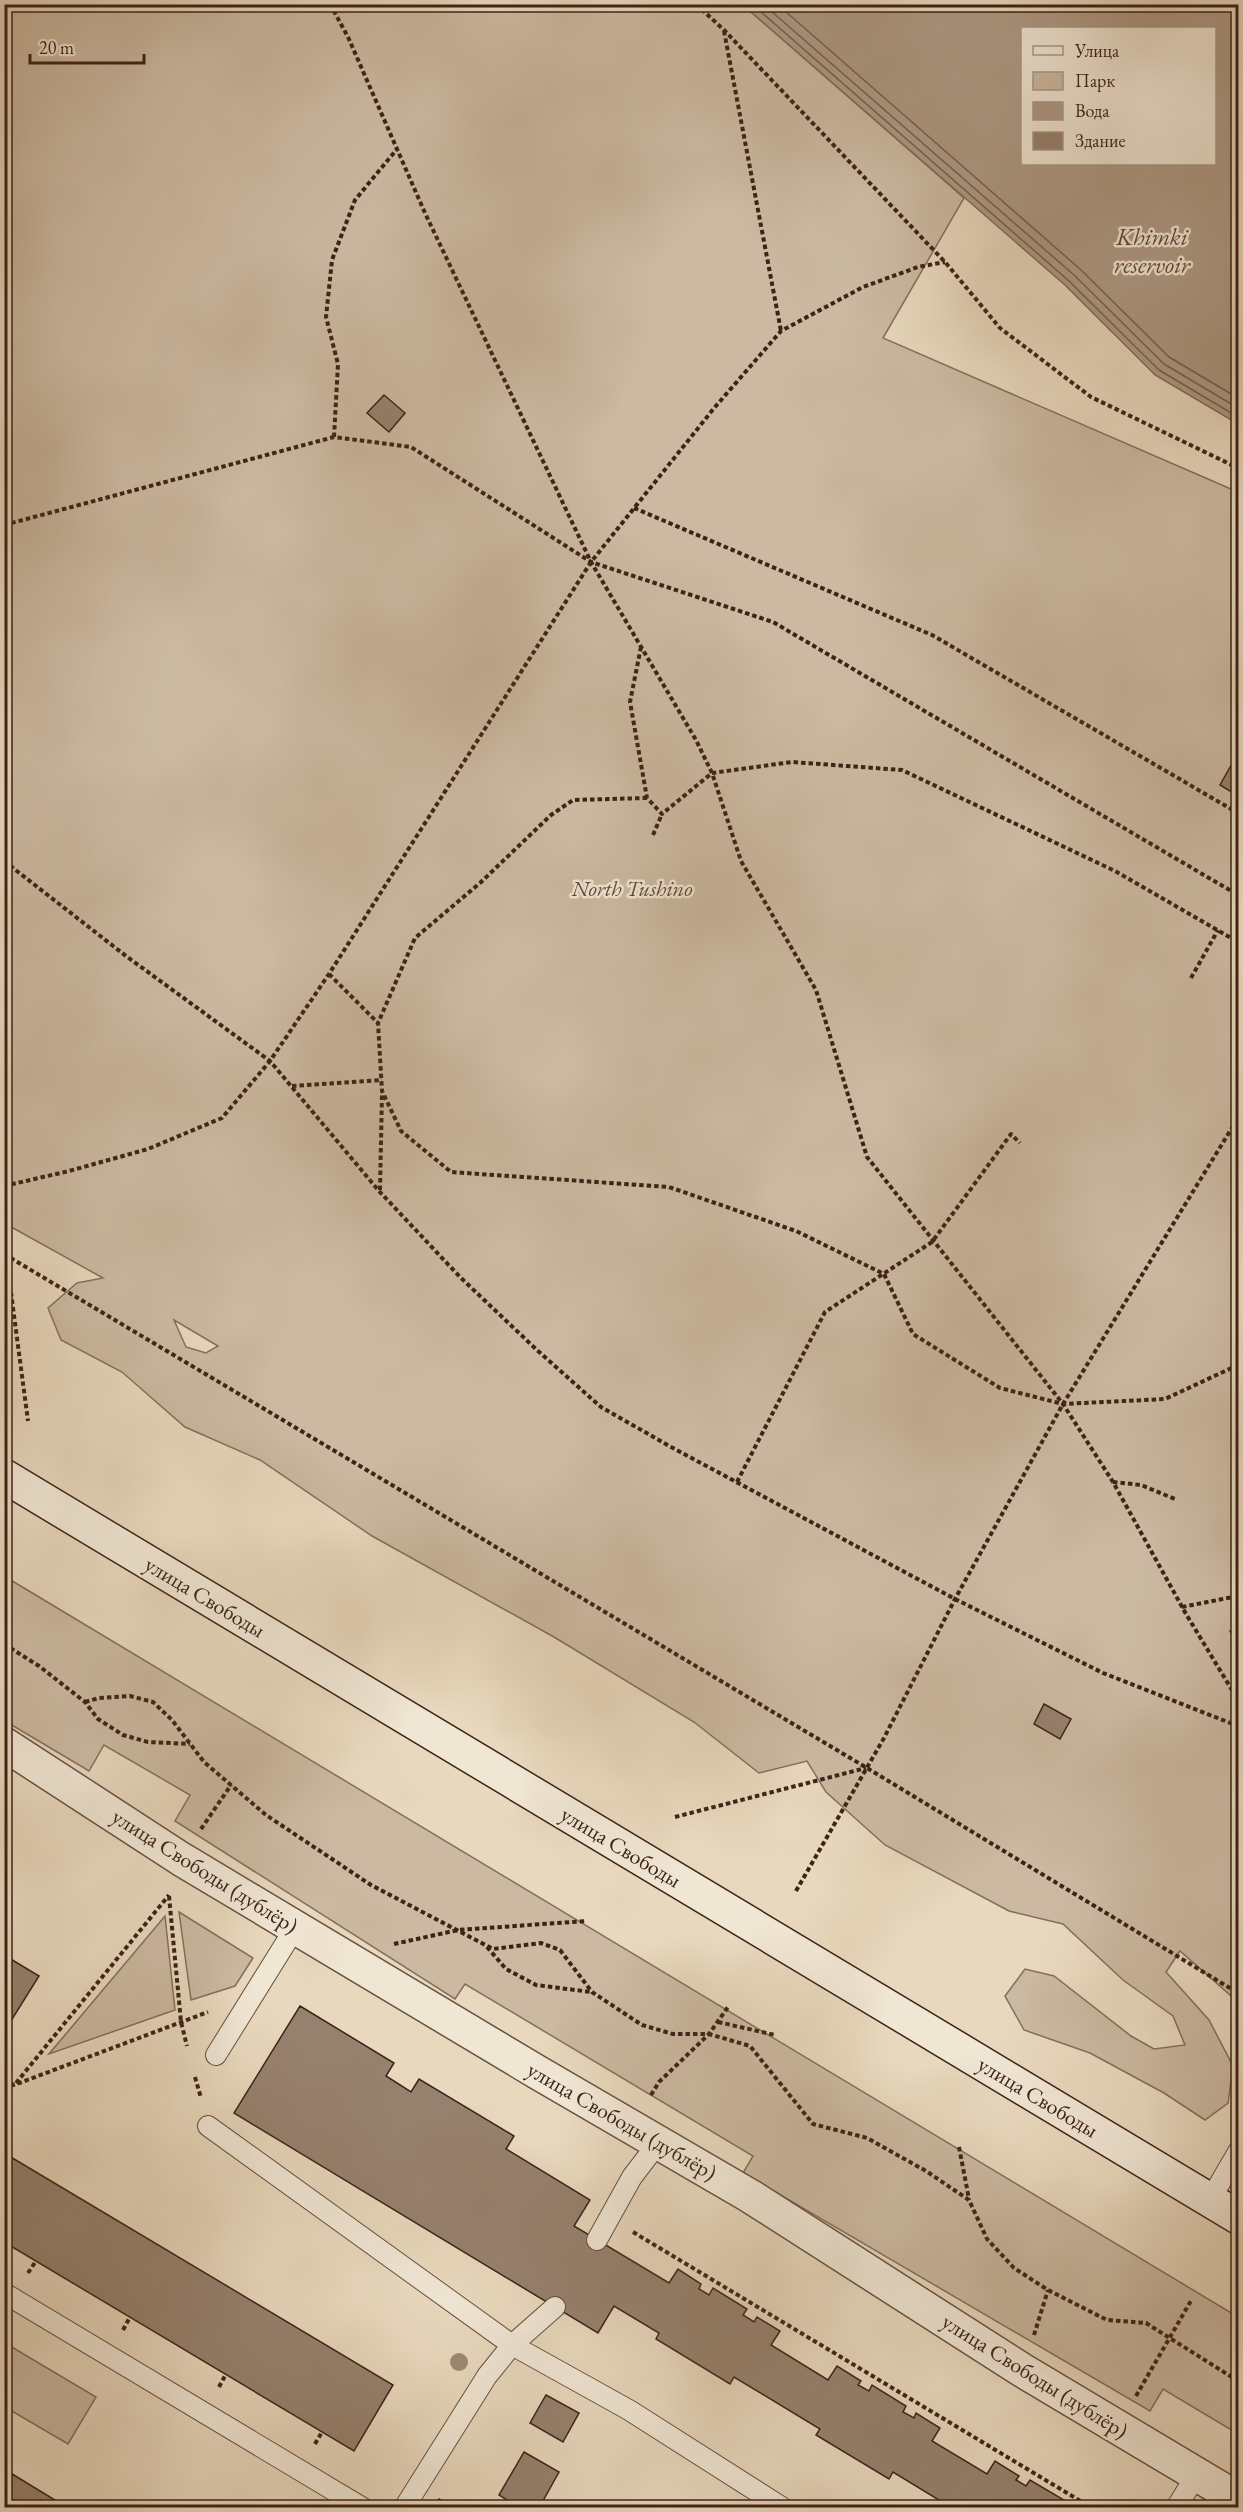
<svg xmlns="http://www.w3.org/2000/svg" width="1243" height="2512" viewBox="0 0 1243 2512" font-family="'EB Garamond',serif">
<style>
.green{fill:#cbb9a1;stroke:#846e5c;stroke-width:1.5;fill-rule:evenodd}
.water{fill:#ae9a85;stroke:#816a59;stroke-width:1.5;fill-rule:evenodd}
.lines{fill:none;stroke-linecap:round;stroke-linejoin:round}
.shore{stroke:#765e4e;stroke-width:1.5}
.building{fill:#96816e;stroke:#3e2218;stroke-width:1.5}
.service-casing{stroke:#685041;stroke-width:22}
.minor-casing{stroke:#685041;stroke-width:36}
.secondary-casing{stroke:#3e2218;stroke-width:36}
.path{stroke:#3e2218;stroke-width:4;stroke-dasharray:4.5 3;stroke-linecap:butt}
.service{stroke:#f0e6d4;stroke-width:20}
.minor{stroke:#f0e6d4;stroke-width:33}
.secondary{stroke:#f0e6d4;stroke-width:33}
.tree{fill:#9e8975}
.labels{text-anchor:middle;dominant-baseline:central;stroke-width:5;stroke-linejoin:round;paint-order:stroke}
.park-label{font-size:22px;font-style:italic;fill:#61483a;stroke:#f0e6d4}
.street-label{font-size:22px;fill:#3e2218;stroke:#f0e6d4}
.water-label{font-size:24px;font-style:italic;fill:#604639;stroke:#f0e6d4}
</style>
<rect width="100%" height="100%" fill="#e8d8bd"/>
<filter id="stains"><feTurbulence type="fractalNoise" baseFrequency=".00333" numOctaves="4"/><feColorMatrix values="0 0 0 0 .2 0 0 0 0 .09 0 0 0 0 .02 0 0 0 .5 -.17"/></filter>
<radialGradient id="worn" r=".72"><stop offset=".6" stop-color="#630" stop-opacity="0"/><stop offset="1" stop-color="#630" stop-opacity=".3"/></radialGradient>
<!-- green -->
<g class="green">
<path d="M 4,5 L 743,5 L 964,198 L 883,338 L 1238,492 L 1238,2002 L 1180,1951 L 1166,1972 L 1209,2020 L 1233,2066 L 1228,2103 L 1205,2120 L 1164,2093 L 1090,2053 L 1024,2030 L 1005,1996 L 1025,1969 L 1054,1976 L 1131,2036 L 1154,2049 L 1185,2045 L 1173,2016 L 1123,1980 L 1063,1924 L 1009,1911 L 885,1845 L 826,1792 L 807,1761 L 759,1773 L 694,1722 L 554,1637 L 372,1536 L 260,1460 L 185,1427 L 122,1372 L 61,1340 L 48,1308 L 77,1283 L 103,1278 L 4,1223 ZM 174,1320 L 218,1346 L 206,1353 L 186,1347 Z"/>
<path d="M 4,1576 L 1238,2317 L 1238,2434 L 1163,2389 L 1150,2411 L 743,2173 L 753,2156 L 465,1984 L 455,1999 L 175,1821 L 190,1795 L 104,1745 L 89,1771 L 5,1721 Z"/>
<path d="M 179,1912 L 253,1958 L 235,1986 L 191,2000 Z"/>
<path d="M 165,1916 L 175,2010 L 49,2054 Z"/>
<path d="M 5,2343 L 96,2397 L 68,2444 L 5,2407 Z"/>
</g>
<!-- water -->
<path class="water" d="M 743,5 L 1238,5 L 1238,424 L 1155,375 L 1065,285 ZM 1022,28 L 1214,28 L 1214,164 L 1022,164 Z"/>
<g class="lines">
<!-- shore -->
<g class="shore">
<path d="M 752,4 L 1069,281 L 1159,370 L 1238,417"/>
<path d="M 763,4 L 1074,275 L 1164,364 L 1238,408"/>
<path d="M 777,4 L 1080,269 L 1169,357 L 1238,398"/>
</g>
</g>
<!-- building -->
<g class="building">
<path d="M 384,395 L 405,413 L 389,432 L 367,413 Z"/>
<path d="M 1238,753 L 1238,796 L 1220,785 Z"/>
<path d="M 1238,1626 L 1238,1645 L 1230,1631 Z"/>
<path d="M 1044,1704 L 1071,1719 L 1060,1739 L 1034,1724 Z"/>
<path d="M 4,1955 L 39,1976 L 4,2032 Z"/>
<path d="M 300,2006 L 394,2063 L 386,2076 L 411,2092 L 419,2079 L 514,2136 L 506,2149 L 590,2200 L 574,2226 L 669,2283 L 678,2269 L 701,2284 L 699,2289 L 709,2295 L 713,2288 L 747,2309 L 743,2315 L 754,2322 L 757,2317 L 780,2331 L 771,2345 L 828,2380 L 837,2366 L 861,2381 L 858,2385 L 869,2391 L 872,2385 L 906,2406 L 903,2412 L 914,2418 L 916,2413 L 940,2428 L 932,2441 L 987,2474 L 995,2461 L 1019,2476 L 1016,2480 L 1026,2486 L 1030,2480 L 1064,2500 L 1062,2508 L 952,2508 L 893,2472 L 889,2479 L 816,2435 L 820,2429 L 734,2377 L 730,2384 L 656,2339 L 659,2333 L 614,2306 L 598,2333 L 234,2113 Z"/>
<path d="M 4,2153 L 393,2385 L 354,2451 L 4,2242 Z"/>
<path d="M 546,2395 L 579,2413 L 563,2442 L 530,2423 Z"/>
<path d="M 524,2452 L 559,2472 L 539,2508 L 520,2508 L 499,2495 Z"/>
<path d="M 4,2469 L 68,2508 L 4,2508 Z"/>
<path d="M 439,2499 L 454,2508 L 433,2508 Z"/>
</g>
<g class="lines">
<defs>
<g id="service">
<path d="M 216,2055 L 295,1928"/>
<path d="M 208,2126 L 512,2345 L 629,2410 L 783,2508"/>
<path d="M 1210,2200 L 1238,2152"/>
<path d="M 597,2240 L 632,2177 L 658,2143"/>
<path d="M 4,2293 L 363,2508"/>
<path d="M 404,2508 L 487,2376 L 512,2345 L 555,2307"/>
<path d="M 1176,2508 L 1197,2474"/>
</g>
<path id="minor" d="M 4,1744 L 181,1859 L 537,2072 L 750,2196 L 1022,2370 L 1238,2499"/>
<path id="secondary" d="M 4,1476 L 1238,2217"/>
</defs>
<!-- service casing -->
<use href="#service" class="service-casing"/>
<!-- minor casing -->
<use href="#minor" class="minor-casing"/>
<!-- secondary casing -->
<use href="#secondary" class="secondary-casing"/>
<!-- path -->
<g class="path">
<path d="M 330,4 L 348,37 L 425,213 L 591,562 L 696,740 L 712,773 L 741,861 L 816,990 L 867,1157 L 1063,1404 L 1113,1482 L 1186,1614 L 1238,1700"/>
<path d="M 696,4 L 724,30 L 945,262 L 1000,328 L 1091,397 L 1238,468"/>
<path d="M 724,31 L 781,331"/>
<path d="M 334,437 L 338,364 L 326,317 L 332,260 L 355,200 L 397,149"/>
<path d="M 634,508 L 932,635 L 1238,813"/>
<path d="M 4,525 L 334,437 L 411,447 L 591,562 L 773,622 L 1238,895"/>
<path d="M 641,647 L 630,702 L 647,798 L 662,814 L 712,773 L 792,762 L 902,770 L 1115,871 L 1238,942"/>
<path d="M 647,798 L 573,800 L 551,815 L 480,883 L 415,938 L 378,1023 L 382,1091 L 401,1131 L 451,1172 L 669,1187 L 796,1231 L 884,1274 L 913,1334 L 1000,1388 L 1063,1404 L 1165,1399 L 1238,1365"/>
<path d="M 653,835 L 662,814"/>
<path d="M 4,861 L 126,956 L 270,1061 L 379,1191 L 460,1277 L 538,1351 L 601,1407 L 671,1447 L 955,1599 L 1103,1673 L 1238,1726"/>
<path d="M 329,974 L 378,1023"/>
<path d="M 1191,978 L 1218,930"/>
<path d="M 292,1086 L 382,1080"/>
<path d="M 4,1186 L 69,1171 L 148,1149 L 222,1118 L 270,1061 L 329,974 L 591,562 L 715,407 L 781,331 L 863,287 L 918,267 L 945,262"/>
<path d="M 380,1190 L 382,1093"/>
<path d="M 4,1254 L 867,1768 L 1238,1993"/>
<path d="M 6,1255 L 28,1421"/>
<path d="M 737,1482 L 825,1312 L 932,1242 L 1011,1134 L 1020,1143"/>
<path d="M 1113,1482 L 1141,1485 L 1175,1499"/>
<path d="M 1232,1536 L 1238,1540"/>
<path d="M 1182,1607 L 1238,1596"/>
<path d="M 4,1644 L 39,1666 L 85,1702 L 98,1719 L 123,1735 L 148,1742 L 190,1744"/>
<path d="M 85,1702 L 99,1698 L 130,1696 L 153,1702 L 172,1720 L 204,1762 L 266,1815 L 371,1885 L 493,1949 L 541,1943 L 560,1950 L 592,1992 L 642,2025 L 673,2034 L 709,2034 L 750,2046 L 813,2124 L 867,2138 L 926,2171 L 969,2200 L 987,2239 L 1014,2268 L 1048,2290 L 1107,2320 L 1146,2323 L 1238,2381"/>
<path d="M 675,1817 L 866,1768"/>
<path d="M 201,1829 L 231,1785"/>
<path d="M 796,1891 L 884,1738 L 955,1599 L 1063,1404 L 1238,1118"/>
<path d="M 169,1896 L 181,2022 L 187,2046"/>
<path d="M 394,1944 L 458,1930 L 586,1921"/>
<path d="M 487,1947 L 506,1969 L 536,1985 L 591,1992"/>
<path d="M 718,2022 L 775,2035"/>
<path d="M 195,2077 L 201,2098"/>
<path d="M 4,2080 L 14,2085 L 208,2012"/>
<path d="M 16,2083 L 169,1895"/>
<path d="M 651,2095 L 659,2082 L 709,2034 L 728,2007"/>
<path d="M 959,2147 L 969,2199"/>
<path d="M 633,2232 L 1092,2508"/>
<path d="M 28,2273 L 36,2261"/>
<path d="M 123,2330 L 130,2317"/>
<path d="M 1034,2335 L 1048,2290"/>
<path d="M 219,2387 L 226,2374"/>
<path d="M 1136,2396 L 1192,2299"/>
<path d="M 315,2444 L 322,2432"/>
</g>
<!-- service -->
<use href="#service" class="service"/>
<!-- minor -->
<use href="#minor" class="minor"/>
<!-- secondary -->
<use href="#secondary" class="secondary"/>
</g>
<!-- trees -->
<circle class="tree" cx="459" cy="2362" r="9"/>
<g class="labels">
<!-- park labels -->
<g class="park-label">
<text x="632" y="888">North Tushino</text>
</g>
<!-- street labels -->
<g class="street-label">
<text transform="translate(205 1597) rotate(31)">улица Свободы</text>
<text transform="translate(621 1847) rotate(31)">улица Свободы</text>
<text transform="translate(205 1871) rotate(32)">улица Свободы (дублёр)</text>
<text transform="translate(1038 2097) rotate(31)">улица Свободы</text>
<text transform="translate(622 2121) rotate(30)">улица Свободы (дублёр)</text>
<text transform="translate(1035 2376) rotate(32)">улица Свободы (дублёр)</text>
</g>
<!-- water labels -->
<g class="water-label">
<text x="1152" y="236">Khimki<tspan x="1152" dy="28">reservoir</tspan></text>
</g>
</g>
<!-- margin -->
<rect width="1243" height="2512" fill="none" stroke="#e8d8bd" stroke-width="24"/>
<rect x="6" y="6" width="1231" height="2500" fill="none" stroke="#3e2218" stroke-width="3"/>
<rect x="12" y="12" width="1219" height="2488" fill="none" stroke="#3e2218" stroke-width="1.5"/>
<!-- legend -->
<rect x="1021" y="27" width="195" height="138" fill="#f0e6d4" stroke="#a99889" stroke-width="1.5"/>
<rect x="1033" y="46" width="30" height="9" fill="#f0e6d4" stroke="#a99889" stroke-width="1.5"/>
<text x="1075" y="57" font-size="18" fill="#3e2218">Улица</text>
<rect x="1033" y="72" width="30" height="18" fill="#cbb9a1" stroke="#a99889" stroke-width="1.5"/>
<text x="1075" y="87" font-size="18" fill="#3e2218">Парк</text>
<rect x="1033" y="102" width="30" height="18" fill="#ae9a85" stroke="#a99889" stroke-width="1.5"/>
<text x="1075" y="117" font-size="18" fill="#3e2218">Вода</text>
<rect x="1033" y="132" width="30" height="18" fill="#96816e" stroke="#a99889" stroke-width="1.5"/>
<text x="1075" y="147" font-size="18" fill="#3e2218">Здание</text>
<!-- scale -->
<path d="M30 54v9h114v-9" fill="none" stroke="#3e2218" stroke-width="3"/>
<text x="39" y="54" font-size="18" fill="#3e2218" stroke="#f0e6d4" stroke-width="4.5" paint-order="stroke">20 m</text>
<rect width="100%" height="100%" filter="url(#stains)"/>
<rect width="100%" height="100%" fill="url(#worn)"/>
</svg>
